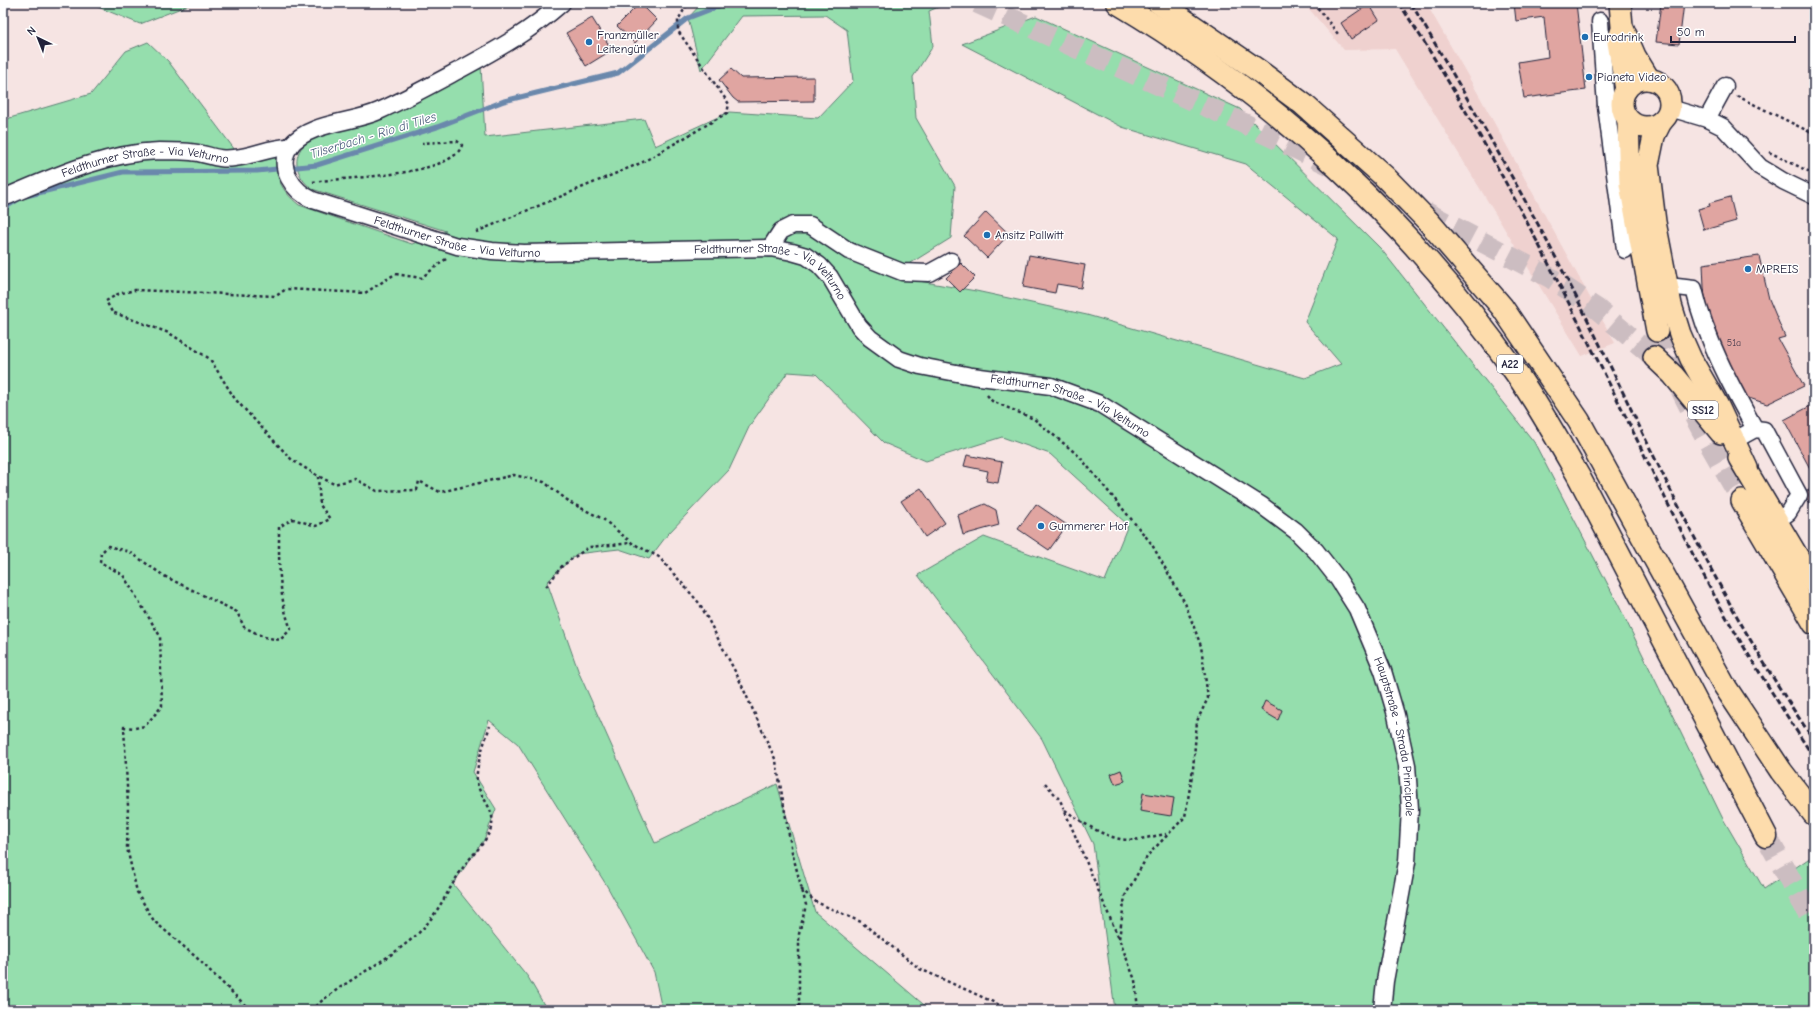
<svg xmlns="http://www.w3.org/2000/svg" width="1817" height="1013" viewBox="0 0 1817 1013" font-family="'Comic Neue',sans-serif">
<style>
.built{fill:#efd1cf}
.green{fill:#95dead;stroke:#5c8074}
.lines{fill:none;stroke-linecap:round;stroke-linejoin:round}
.stream{stroke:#6b88ac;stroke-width:5}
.building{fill:#e0a5a1;stroke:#22223b}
.major-tunnel{stroke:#ccbdc1;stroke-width:21;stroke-dasharray:21 10;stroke-linecap:butt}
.highway-tunnel{stroke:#ccbdc1;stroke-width:22;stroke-dasharray:22 11;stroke-linecap:butt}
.minor-casing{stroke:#22223b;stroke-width:19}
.major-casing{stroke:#22223b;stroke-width:24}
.highway-casing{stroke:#22223b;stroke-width:25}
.path{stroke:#22223b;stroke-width:2.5;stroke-dasharray:3 3;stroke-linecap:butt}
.minor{stroke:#fff;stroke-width:16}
.major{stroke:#fddcac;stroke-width:21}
.highway{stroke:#fddcac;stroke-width:22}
.rail{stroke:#22223b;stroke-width:3;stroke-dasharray:6 3;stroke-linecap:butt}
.poi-dot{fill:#1f6fb2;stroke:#fff;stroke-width:1.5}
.labels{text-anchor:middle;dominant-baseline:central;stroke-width:3;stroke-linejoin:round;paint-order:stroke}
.number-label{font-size:10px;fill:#524354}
.shield{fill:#fff;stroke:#646476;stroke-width:1}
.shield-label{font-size:11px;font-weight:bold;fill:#22223b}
.poi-label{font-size:12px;fill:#22223b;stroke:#fff;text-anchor:start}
.street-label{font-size:12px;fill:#22223b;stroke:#fff}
.water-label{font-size:13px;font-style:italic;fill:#4c5e7d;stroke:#fff}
</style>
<rect width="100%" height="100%" fill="#f6e4e3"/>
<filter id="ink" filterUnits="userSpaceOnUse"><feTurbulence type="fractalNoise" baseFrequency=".025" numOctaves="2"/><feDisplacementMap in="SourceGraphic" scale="8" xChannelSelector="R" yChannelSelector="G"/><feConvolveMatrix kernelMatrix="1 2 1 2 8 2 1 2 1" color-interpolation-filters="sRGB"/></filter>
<g filter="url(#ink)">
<!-- built -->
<path class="built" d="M 1304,3 L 1426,3 L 1480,97 L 1615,343 L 1582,356 L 1395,49 L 1344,50 Z"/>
<!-- green -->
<g class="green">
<path d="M 88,3 L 194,3 L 140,24 Z"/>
<path d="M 702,3 L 948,3 L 929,11 L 933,46 L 913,77 L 916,118 L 955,186 L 951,238 L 890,276 L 976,291 L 1087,315 L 1305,378 L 1341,364 L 1305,322 L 1338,239 L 1246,164 L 1122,127 L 962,44 L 1036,16 L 1240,109 L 1381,249 L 1534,442 L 1618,604 L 1722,817 L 1764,889 L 1814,855 L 1814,1010 L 1115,1010 L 1093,844 L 1042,739 L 918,575 L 984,537 L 1105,581 L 1128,525 L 1050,454 L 1002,437 L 926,461 L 884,443 L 816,374 L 788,372 L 750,425 L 729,470 L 668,534 L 649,559 L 619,549 L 576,554 L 547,582 L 579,673 L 655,843 L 777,784 L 815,912 L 930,1010 L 662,1010 L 654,972 L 607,886 L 518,744 L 489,720 L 473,772 L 496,809 L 484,840 L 453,884 L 528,977 L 547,1010 L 3,1010 L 3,120 L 91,94 L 126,51 L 148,42 L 168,61 L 244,162 L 276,154 C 275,178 281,190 299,205 L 412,244 L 446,231 L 312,189 C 297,178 290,157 306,143 C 324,129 352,130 372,122 C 410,106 446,85 481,66 L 485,137 L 644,119 L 655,146 L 729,112 L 818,118 L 853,81 L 847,30 L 825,15 L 742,16 L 701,70 L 688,18 Z"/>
</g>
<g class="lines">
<!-- stream -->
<g class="stream">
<path d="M 26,196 L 123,172 L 257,171 L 317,165 L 437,127 L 504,101 L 618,73 L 688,18 L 727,3"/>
<path d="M 3,209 L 19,199"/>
</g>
</g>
<!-- building -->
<g class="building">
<path d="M 640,3 L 657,20 L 635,43 L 617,26 Z"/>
<path d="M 1514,3 L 1576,3 L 1586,90 L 1524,98 L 1518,62 L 1548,57 L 1544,17 L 1516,21 Z"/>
<path d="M 1661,3 L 1684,3 L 1679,44 L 1656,42 Z"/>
<path d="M 1369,4 L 1379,20 L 1351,39 L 1341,23 Z"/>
<path d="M 592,18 L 612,50 L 586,66 L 566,33 Z"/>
<path d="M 731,69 L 741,78 L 814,77 L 814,101 L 738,102 L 733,98 L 719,80 Z"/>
<path d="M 1730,197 L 1736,221 L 1704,230 L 1698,209 L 1710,206 L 1709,203 Z"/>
<path d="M 986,212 L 1009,234 L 987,258 L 964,236 Z"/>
<path d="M 1029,255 L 1085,265 L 1081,288 L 1057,284 L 1055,293 L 1023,287 Z"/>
<path d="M 1759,256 L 1769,299 L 1785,337 L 1778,339 L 1804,386 L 1767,404 L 1746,397 L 1729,368 L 1706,311 L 1704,287 L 1703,264 Z"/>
<path d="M 961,263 L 975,277 L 960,292 L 946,278 Z"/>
<path d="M 1814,404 L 1814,476 L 1784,420 Z"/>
<path d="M 967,455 L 1002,462 L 998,483 L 986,481 L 988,471 L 964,466 Z"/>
<path d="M 1814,487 L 1814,511 L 1804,493 Z"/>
<path d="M 921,488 L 945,523 L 925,537 L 901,501 Z"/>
<path d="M 985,504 L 996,510 L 999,525 L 963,535 L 958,515 Z"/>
<path d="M 1036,504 L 1067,525 L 1049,550 L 1018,529 Z"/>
<path d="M 1265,701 L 1282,710 L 1278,720 L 1261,710 Z"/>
<path d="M 1121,770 L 1125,781 L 1115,784 L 1111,774 Z"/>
<path d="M 1143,793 L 1174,798 L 1171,816 L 1140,811 Z"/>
</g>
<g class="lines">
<!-- major-tunnel -->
<g class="major-tunnel">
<path d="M 977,3 L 1243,123 L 1412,205 L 1551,278 L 1597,309 L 1654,357"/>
<path d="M 1657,331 C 1677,392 1711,446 1742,501"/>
</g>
<!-- highway-tunnel -->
<path class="highway-tunnel" d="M 1766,836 L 1814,923"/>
<defs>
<g id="minor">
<path id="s1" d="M 562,3 C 530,31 500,48 463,68 C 435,83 408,98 379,111 C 353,123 309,122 290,146 C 275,167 294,192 313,200 L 457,246 L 492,251 L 524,253 L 770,248 L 792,252 L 806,256 L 819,265 L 830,277 L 859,326 L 870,338 L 899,359 L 920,366 L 972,376 L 1051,386 L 1100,404 L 1261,505 L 1296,531 L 1316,551 L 1338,579 L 1357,609 L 1383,671 L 1396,715 L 1407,765 L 1410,809 L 1407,862 L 1385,981 L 1382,1010"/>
<path d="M 1600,21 L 1606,106"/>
<path d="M 1622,105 L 1606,106 L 1625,250"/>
<path d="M 1670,108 L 1707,119 L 1723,127 L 1760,167 L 1783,181 L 1814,196"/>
<path d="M 1707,119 L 1725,86"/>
<path id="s2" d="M 3,198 C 53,177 104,153 159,151 C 171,151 187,151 198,153 C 212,156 220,160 234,158 C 254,156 270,147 290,147"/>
<path d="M 770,248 L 781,231 L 793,225 L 810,225 L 849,251 L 902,272 L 929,273 L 951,261"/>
<path d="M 1668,289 L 1677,287 L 1694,289 C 1706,340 1730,384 1755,429"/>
<path d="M 1735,440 L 1755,429 L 1764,430 L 1799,495 L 1788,513 L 1778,520"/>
</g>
<g id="major">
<path d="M 1620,3 L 1622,26 L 1635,56 L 1649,79"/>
<path d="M 1621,32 L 1618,42 L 1626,90"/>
<circle cx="1646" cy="103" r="24"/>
<path d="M 1628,120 L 1630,184 L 1657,331"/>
<path d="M 1661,122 L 1654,136 L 1648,165 L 1655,222 L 1671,305 L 1680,334 L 1691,359 L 1718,406 L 1747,468"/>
<path d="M 1654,357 L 1673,375 L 1721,433"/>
<path d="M 1739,458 L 1814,584"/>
<path d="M 1742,501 L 1814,624"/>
</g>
<g id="highway">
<path d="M 1118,3 C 1276,97 1411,223 1516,373 C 1539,406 1559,442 1579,477 L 1766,836"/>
<path d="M 1159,3 L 1256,69 L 1303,104 L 1385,177 L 1428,221 L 1502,307 L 1579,421 L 1724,685 L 1781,771 L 1814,814"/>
</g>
</defs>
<!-- minor casing -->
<use href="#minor" class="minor-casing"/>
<!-- major casing -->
<use href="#major" class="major-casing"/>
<!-- highway casing -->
<use href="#highway" class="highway-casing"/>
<!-- path -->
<g class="path">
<path d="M 1314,3 L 1338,34"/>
<path d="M 1737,96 L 1814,134"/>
<path d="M 1769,152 L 1814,174"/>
<path d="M 313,182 C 341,177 453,177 462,145 L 457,141 L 422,143"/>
<path d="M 476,232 L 643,162 L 727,113 L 729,104 L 678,31 L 678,20 L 688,3"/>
<path d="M 446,259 L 421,278 L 395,274 L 365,293 L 286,289 L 276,296 L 135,290 L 118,294 L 106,301 L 112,312 L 169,333 L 210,359 L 235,399 L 292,460 L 318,476 L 334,484 L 355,479 L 377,491 L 417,490 L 419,481 L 440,492 L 514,475 L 544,482 L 571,503 L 603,519 L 632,543 L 659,557 L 700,604 L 738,677 L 776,761 L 792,852 L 806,905 L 799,934 L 799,1010"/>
<path d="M 987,395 L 992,401 L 1034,419 L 1079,456 L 1151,543 L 1185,603 L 1201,646 L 1208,698 L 1197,721 L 1193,769 L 1185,817 L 1148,855 L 1125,896 L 1119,939 L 1135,980 L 1138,1010"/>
<path d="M 546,587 L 562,566 L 589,547 L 632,543"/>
<path d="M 1045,783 L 1060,800 L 1119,939"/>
<path d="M 1065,810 C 1081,822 1101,835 1120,839 C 1135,842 1152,836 1166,834"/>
<path d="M 801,889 L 816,902 L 861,922 L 920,969 L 1011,1010"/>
<path d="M 250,1010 L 197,958 L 154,921 L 137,892 L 127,848 L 128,806 L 124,727 L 135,728 L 145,726 L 162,706 L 160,636 L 123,575 L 100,562 L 101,553 L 108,546 L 130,552 L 164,576 L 237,612 L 244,627 L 264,637 L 280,640 L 291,629 C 278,597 279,561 279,527 L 293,519 L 316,526 L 330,519 L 320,505 L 318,477"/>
<path d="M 311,1010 C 342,982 381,965 413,938 C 435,920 446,893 462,869 C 471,855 489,841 492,824 C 495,809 479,796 477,782 C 475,766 485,741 490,726"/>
</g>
<!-- minor -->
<use href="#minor" class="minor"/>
<!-- major -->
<use href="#major" class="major"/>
<!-- highway -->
<use href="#highway" class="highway"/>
<!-- rail -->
<g class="rail">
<path d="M 1399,3 C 1484,132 1553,271 1622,409 C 1657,480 1690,553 1729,622 C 1756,668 1785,713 1814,758"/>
<path d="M 1411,3 C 1478,116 1544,229 1601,347 C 1666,481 1729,618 1814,740"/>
</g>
</g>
</g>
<!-- markers -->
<g class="poi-dot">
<circle cx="1585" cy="37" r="4"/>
<circle cx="589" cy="42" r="4"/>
<circle cx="1589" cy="77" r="4"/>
<circle cx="987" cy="235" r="4"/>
<circle cx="1748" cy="269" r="4"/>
<circle cx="1041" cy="526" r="4"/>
</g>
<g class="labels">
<!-- number labels -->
<g class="number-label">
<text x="1734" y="343">51a</text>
</g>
<!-- shield labels -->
<g class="shield">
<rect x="1497" y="355" width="26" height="18" rx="3"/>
<rect x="1688" y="401" width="30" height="18" rx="3"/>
</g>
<g class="shield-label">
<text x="1510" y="364">A22</text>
<text x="1703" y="410">SS12</text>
</g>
<!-- poi labels -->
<g class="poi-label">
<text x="597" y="35">Franzmüller<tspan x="597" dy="14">Leitengütl</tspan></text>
<text x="1593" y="37">Eurodrink</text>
<text x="1597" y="77">Pianeta Video</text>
<text x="995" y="235">Ansitz Pallwitt</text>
<text x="1756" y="269">MPREIS</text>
<text x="1049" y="526">Gummerer Hof</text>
</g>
<!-- street labels -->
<g class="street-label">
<text stroke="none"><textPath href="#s2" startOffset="149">Feldthurner Straße - Via Velturno</textPath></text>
<text stroke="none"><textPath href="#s1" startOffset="527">Feldthurner Straße - Via Velturno</textPath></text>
<text stroke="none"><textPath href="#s1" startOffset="851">Feldthurner Straße - Via Velturno</textPath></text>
<text stroke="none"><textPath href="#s1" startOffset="1199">Feldthurner Straße - Via Velturno</textPath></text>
<text stroke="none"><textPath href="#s1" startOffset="1694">Hauptstraße - Strada Principale</textPath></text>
</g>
<!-- water labels -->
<g class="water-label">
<text transform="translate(373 135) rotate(-17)">Tilserbach - Rio di Tiles</text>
</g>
</g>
<!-- margin -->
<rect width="1817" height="1013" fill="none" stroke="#fff" stroke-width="16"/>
<rect x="8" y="8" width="1801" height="997" fill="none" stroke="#22223b" stroke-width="1.5" filter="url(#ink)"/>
<!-- north arrow -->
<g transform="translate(38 38) rotate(317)" stroke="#ffffff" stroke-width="3" paint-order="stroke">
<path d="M0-3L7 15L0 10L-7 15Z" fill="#22223b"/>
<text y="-6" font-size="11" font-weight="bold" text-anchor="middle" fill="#22223b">N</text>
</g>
<!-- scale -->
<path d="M1671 36v6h124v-6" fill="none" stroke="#22223b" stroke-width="2"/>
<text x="1677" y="36" font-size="12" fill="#22223b" stroke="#ffffff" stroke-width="3" paint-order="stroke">50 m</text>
</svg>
